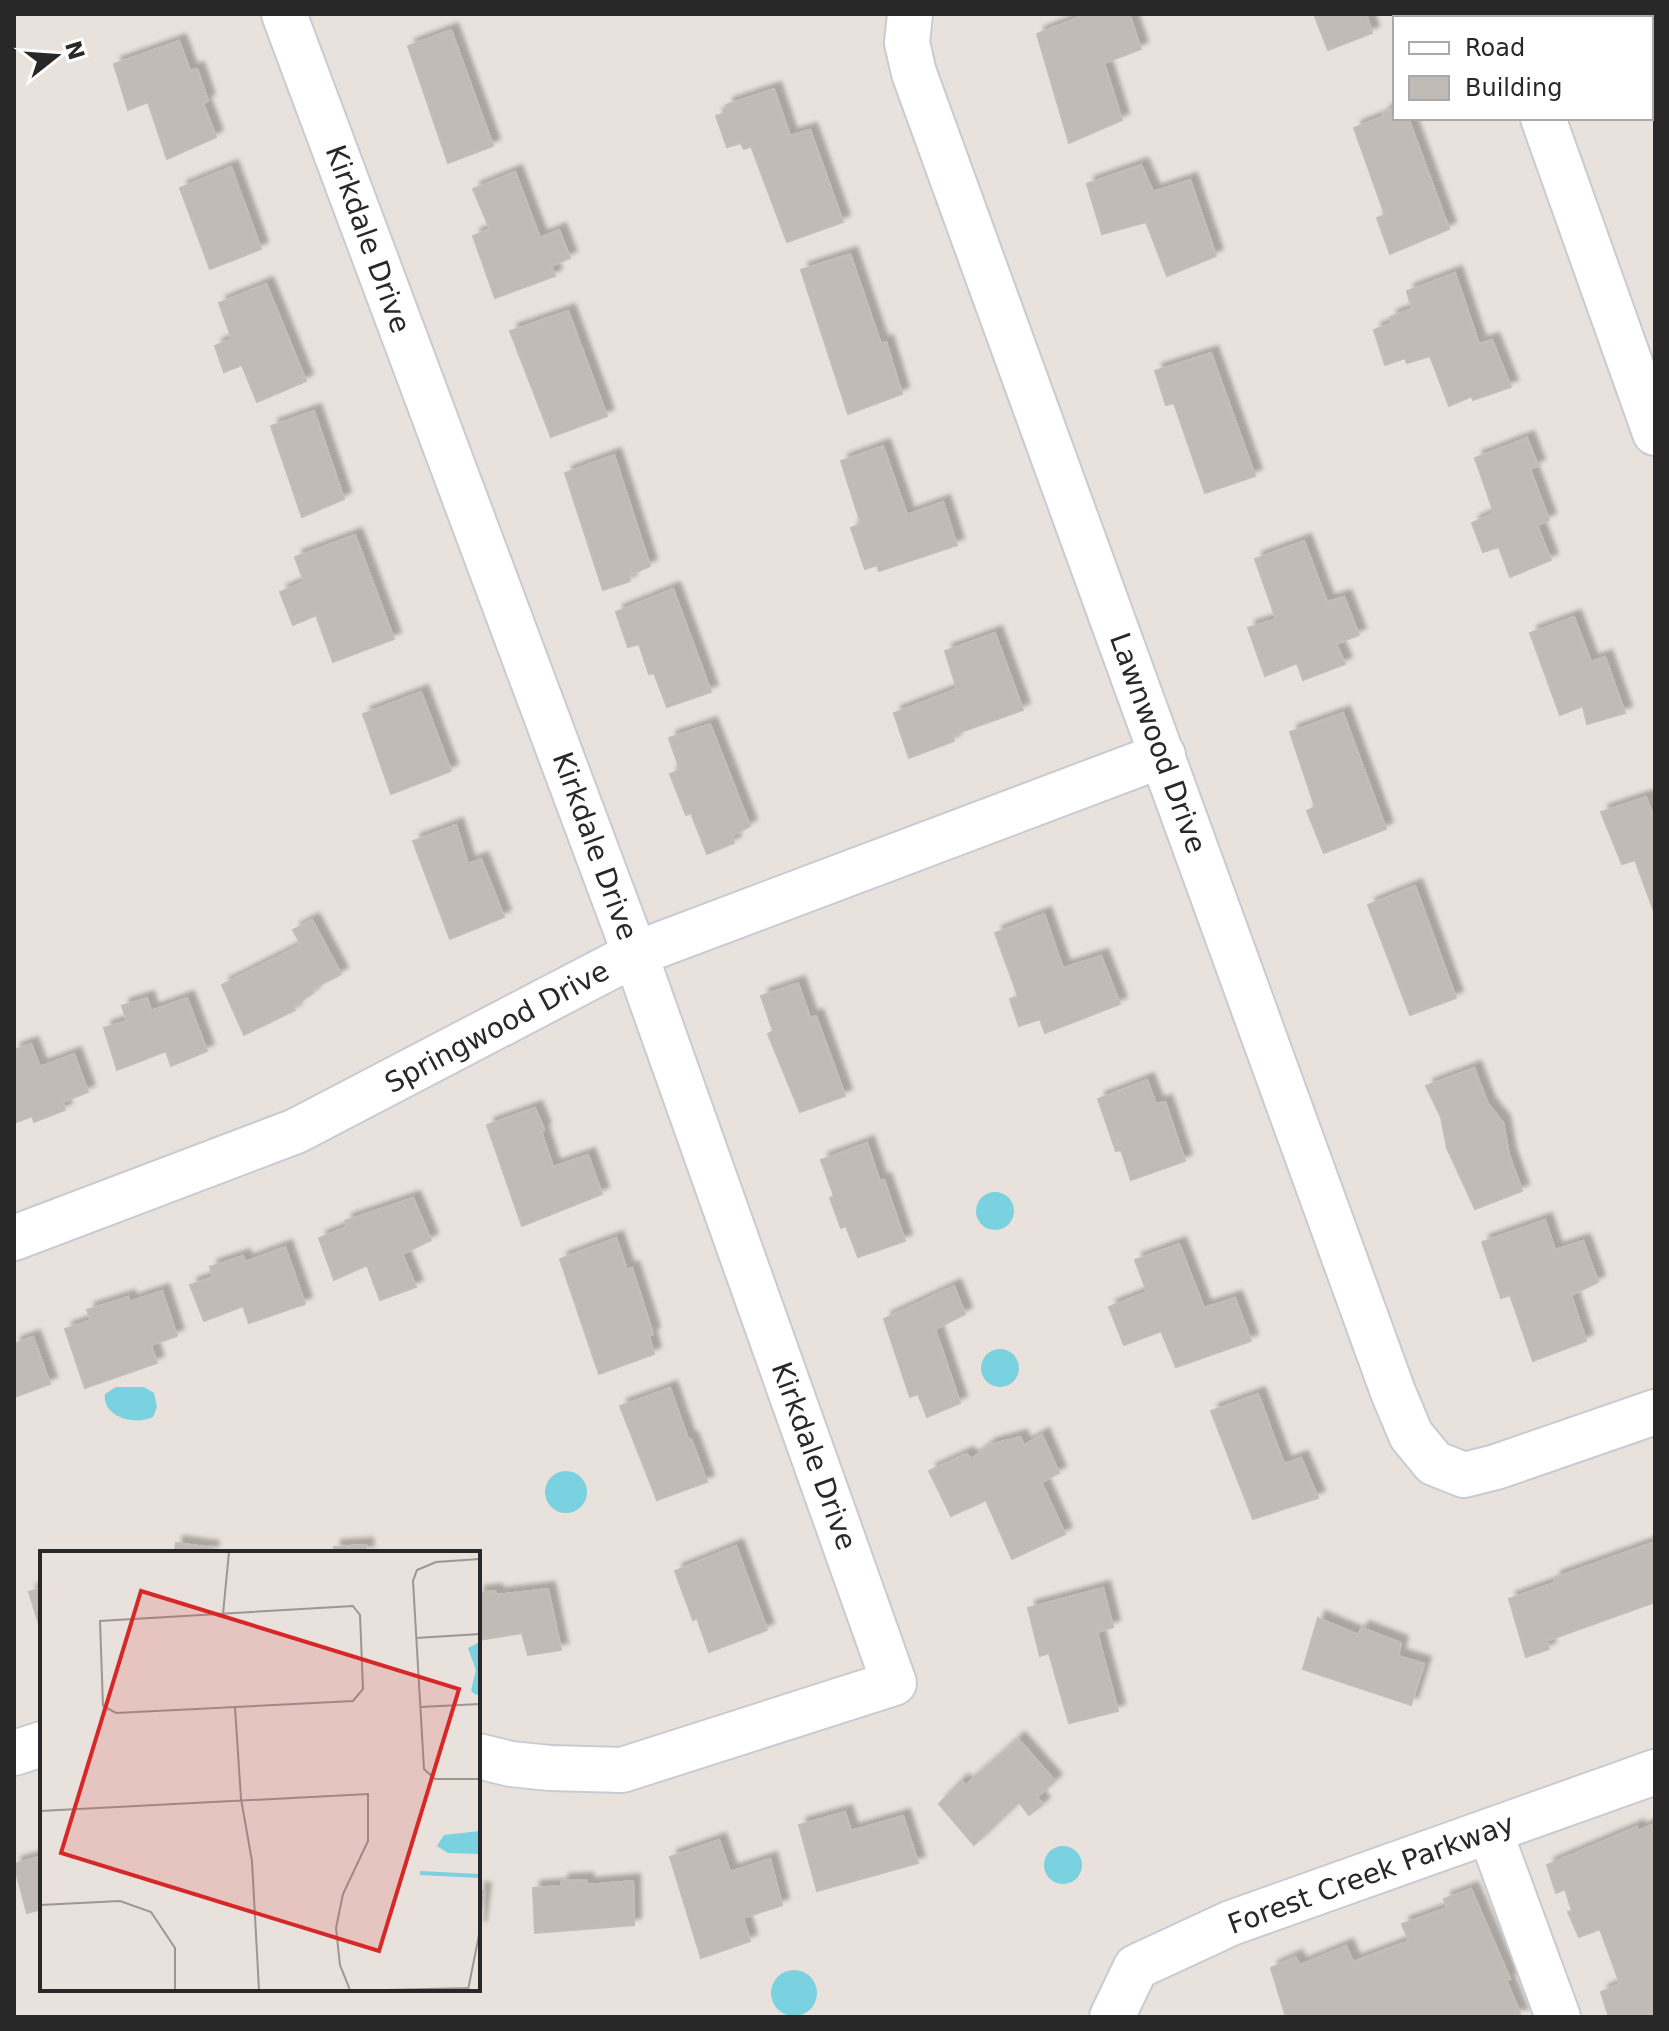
<svg xmlns="http://www.w3.org/2000/svg" width="1669" height="2031" viewBox="0 0 1669 2031" font-family="'DejaVu Sans',sans-serif">
<style>
.water{fill:#7ad1df}
.building{fill:#c1bbb8;stroke:#c3bdb5;stroke-width:2;filter:url(#shadow)}
.lines{fill:none;stroke-linecap:round;stroke-linejoin:round}
.minor-casing{stroke:#c7cbd4;stroke-width:48}
.minor{stroke:#fff;stroke-width:44}
.labels{text-anchor:middle;dominant-baseline:central;stroke-width:6;stroke-linejoin:round;paint-order:stroke}
.street-label{font-size:28px;fill:#282828;stroke:#fff}
.inset-river{fill:none;stroke:#7ad1df;stroke-width:4}
.inset-road{fill:none;stroke:#9c9793;stroke-width:2}
.view{fill:#d62828;fill-opacity:0.15;stroke:#d62828;stroke-width:4}
.inset-edge{fill:none;stroke:#282828;stroke-width:4}
</style>
<defs>
<filter id="shadow"><feDropShadow dx="7" dy="-7" stdDeviation="2" flood-color="#0004"/></filter>
</defs>
<rect width="100%" height="100%" fill="#e9e1db"/>
<!-- water -->
<g class="water">
<circle cx="995" cy="1211" r="19"/>
<circle cx="1000" cy="1368" r="19"/>
<path d="M 116,1387 L 144,1387 L 154,1393 L 157,1407 L 153,1417 C 135,1426 102,1417 105,1394 Z"/>
<circle cx="566" cy="1492" r="21"/>
<circle cx="1063" cy="1865" r="19"/>
<circle cx="794" cy="1993" r="23"/>
</g>
<!-- building -->
<g class="building">
<path d="M 1087,14 L 1129,14 L 1141,49 L 1104,63 L 1122,120 L 1069,143 L 1037,34 Z"/>
<path d="M 1314,14 L 1366,14 L 1372,33 L 1328,50 Z"/>
<path d="M 1643,14 L 1655,14 L 1655,40 L 1651,32 L 1651,18 L 1645,18 Z"/>
<path d="M 451,30 L 493,146 L 448,163 L 408,46 Z"/>
<path d="M 179,41 L 190,71 L 197,69 L 208,101 L 203,103 L 216,137 L 167,159 L 148,102 L 128,110 L 114,64 Z"/>
<path d="M 774,89 L 790,136 L 810,130 L 843,222 L 787,242 L 751,146 L 744,149 L 741,143 L 727,147 L 716,116 L 728,112 L 726,105 Z"/>
<path d="M 1395,109 L 1395,118 L 1408,118 L 1449,229 L 1390,254 L 1377,218 L 1385,215 L 1354,128 L 1384,116 L 1383,113 Z"/>
<path d="M 1141,165 L 1153,192 L 1190,180 L 1216,256 L 1167,276 L 1146,222 L 1102,234 L 1087,184 Z"/>
<path d="M 231,167 L 261,249 L 210,269 L 180,188 Z"/>
<path d="M 515,172 L 540,238 L 559,230 L 570,258 L 551,266 L 555,276 L 495,298 L 473,236 L 490,229 L 473,189 Z"/>
<path d="M 850,254 L 881,344 L 886,342 L 902,394 L 848,414 L 801,270 Z"/>
<path d="M 1455,273 L 1479,344 L 1492,340 L 1511,387 L 1473,400 L 1472,396 L 1449,406 L 1430,356 L 1407,363 L 1405,358 L 1385,365 L 1374,330 L 1392,323 L 1390,317 L 1412,309 L 1407,291 Z"/>
<path d="M 266,284 L 306,381 L 257,402 L 242,365 L 224,372 L 215,346 L 232,339 L 219,303 Z"/>
<path d="M 568,311 L 607,416 L 551,437 L 510,331 Z"/>
<path d="M 1211,353 L 1255,476 L 1205,493 L 1174,403 L 1166,405 L 1155,371 Z"/>
<path d="M 314,411 L 344,499 L 302,517 L 271,426 Z"/>
<path d="M 1527,438 L 1538,466 L 1530,469 L 1549,520 L 1537,525 L 1551,560 L 1510,577 L 1499,547 L 1483,552 L 1472,523 L 1494,513 L 1475,458 Z"/>
<path d="M 883,446 L 907,515 L 943,502 L 957,545 L 879,571 L 877,565 L 865,569 L 851,528 L 861,524 L 841,461 Z"/>
<path d="M 614,455 L 650,566 L 629,575 L 630,581 L 603,590 L 565,473 Z"/>
<path d="M 355,535 L 394,639 L 333,662 L 316,615 L 293,625 L 280,592 L 304,582 L 295,557 Z"/>
<path d="M 1304,541 L 1327,602 L 1344,597 L 1359,635 L 1336,644 L 1345,664 L 1303,680 L 1297,663 L 1265,676 L 1248,628 L 1276,619 L 1255,559 Z"/>
<path d="M 673,589 L 711,692 L 667,707 L 654,673 L 649,674 L 639,644 L 628,647 L 616,612 Z"/>
<path d="M 1574,617 L 1591,662 L 1605,657 L 1625,713 L 1587,724 L 1583,706 L 1560,715 L 1530,633 Z"/>
<path d="M 995,633 L 1023,710 L 952,735 L 954,741 L 909,758 L 894,713 L 957,689 L 945,651 Z"/>
<path d="M 421,692 L 451,771 L 391,794 L 363,714 Z"/>
<path d="M 1343,713 L 1386,829 L 1324,853 L 1307,811 L 1315,807 L 1290,732 Z"/>
<path d="M 710,724 L 750,826 L 732,836 L 734,843 L 707,854 L 691,813 L 686,815 L 670,774 L 680,770 L 669,738 Z"/>
<path d="M 1646,797 L 1655,821 L 1655,914 L 1635,860 L 1622,864 L 1601,812 Z"/>
<path d="M 456,825 L 468,864 L 481,859 L 504,917 L 450,939 L 413,841 Z"/>
<path d="M 1415,886 L 1456,998 L 1410,1015 L 1368,905 Z"/>
<path d="M 1044,914 L 1063,968 L 1101,956 L 1120,1004 L 1045,1033 L 1040,1019 L 1019,1026 L 1010,999 L 1018,996 L 995,933 Z"/>
<path d="M 312,920 L 341,974 L 312,989 L 313,993 L 292,1007 L 295,1010 L 244,1035 L 222,985 L 301,945 L 293,930 Z"/>
<path d="M 798,983 L 810,1018 L 816,1016 L 845,1096 L 800,1112 L 768,1034 L 773,1031 L 761,996 Z"/>
<path d="M 147,998 L 151,1011 L 187,998 L 207,1051 L 171,1066 L 166,1051 L 117,1070 L 104,1028 L 127,1021 L 122,1006 Z"/>
<path d="M 31,1044 L 40,1067 L 74,1054 L 88,1092 L 62,1102 L 65,1110 L 34,1122 L 32,1116 L 14,1123 L 14,1050 Z"/>
<path d="M 1474,1068 L 1488,1104 L 1503,1123 L 1509,1155 L 1522,1191 L 1475,1209 L 1447,1148 L 1441,1117 L 1426,1086 Z"/>
<path d="M 1147,1080 L 1156,1104 L 1165,1102 L 1185,1161 L 1131,1180 L 1121,1150 L 1116,1151 L 1098,1099 Z"/>
<path d="M 535,1108 L 544,1130 L 541,1131 L 553,1167 L 588,1155 L 602,1194 L 522,1226 L 487,1125 Z"/>
<path d="M 867,1143 L 880,1182 L 884,1180 L 905,1241 L 858,1257 L 846,1226 L 841,1228 L 830,1198 L 834,1196 L 821,1160 Z"/>
<path d="M 413,1198 L 431,1240 L 402,1254 L 416,1287 L 380,1300 L 367,1265 L 334,1280 L 319,1238 L 347,1227 L 345,1221 Z"/>
<path d="M 1545,1220 L 1555,1250 L 1583,1241 L 1598,1282 L 1571,1295 L 1586,1341 L 1533,1361 L 1510,1295 L 1501,1298 L 1482,1242 Z"/>
<path d="M 616,1238 L 627,1270 L 632,1268 L 653,1334 L 649,1336 L 654,1354 L 599,1374 L 560,1259 Z"/>
<path d="M 1179,1244 L 1204,1308 L 1235,1298 L 1251,1341 L 1176,1367 L 1161,1331 L 1124,1345 L 1109,1307 L 1147,1292 L 1135,1260 Z"/>
<path d="M 285,1247 L 305,1304 L 249,1323 L 243,1306 L 204,1321 L 190,1285 L 213,1277 L 210,1267 L 243,1256 L 245,1262 Z"/>
<path d="M 954,1286 L 965,1314 L 935,1329 L 960,1403 L 927,1417 L 918,1394 L 910,1397 L 884,1319 Z"/>
<path d="M 162,1291 L 177,1336 L 151,1345 L 157,1363 L 85,1388 L 65,1329 L 91,1320 L 87,1310 L 128,1297 L 129,1302 Z"/>
<path d="M 33,1337 L 50,1384 L 14,1397 L 14,1344 Z"/>
<path d="M 670,1388 L 688,1439 L 691,1439 L 707,1482 L 657,1500 L 620,1406 Z"/>
<path d="M 1258,1394 L 1284,1464 L 1301,1458 L 1318,1498 L 1253,1519 L 1211,1411 Z"/>
<path d="M 1042,1435 L 1059,1473 L 1041,1482 L 1065,1534 L 1012,1559 L 986,1500 L 951,1516 L 929,1471 L 966,1454 L 972,1459 L 990,1445 L 1020,1437 L 1024,1445 Z"/>
<path d="M 1655,1542 L 1655,1602 L 1546,1641 L 1549,1649 L 1526,1657 L 1509,1599 L 1554,1583 L 1554,1578 Z"/>
<path d="M 176,1543 L 212,1548 L 211,1553 L 175,1553 Z"/>
<path d="M 366,1545 L 367,1553 L 334,1553 L 334,1547 Z"/>
<path d="M 736,1546 L 767,1630 L 709,1652 L 697,1618 L 693,1620 L 675,1571 Z"/>
<path d="M 42,1588 L 42,1634 L 29,1592 Z"/>
<path d="M 1103,1588 L 1113,1627 L 1097,1632 L 1118,1711 L 1069,1723 L 1049,1653 L 1040,1656 L 1028,1608 Z"/>
<path d="M 548,1589 L 561,1650 L 528,1655 L 522,1633 L 478,1640 L 478,1593 L 495,1591 L 496,1595 Z"/>
<path d="M 1318,1618 L 1358,1635 L 1362,1628 L 1401,1643 L 1398,1656 L 1424,1664 L 1411,1705 L 1303,1669 Z"/>
<path d="M 1018,1739 L 1055,1781 L 1037,1797 L 1043,1804 L 1029,1815 L 1019,1802 L 974,1845 L 939,1804 L 961,1781 L 966,1785 Z"/>
<path d="M 845,1812 L 851,1831 L 903,1816 L 918,1863 L 817,1891 L 799,1825 Z"/>
<path d="M 1655,1824 L 1655,2017 L 1609,2017 L 1601,1992 L 1620,1984 L 1600,1929 L 1579,1937 L 1568,1912 L 1572,1911 L 1565,1889 L 1556,1893 L 1547,1865 L 1637,1827 L 1638,1831 Z"/>
<path d="M 719,1840 L 730,1872 L 770,1859 L 782,1905 L 743,1918 L 750,1941 L 701,1958 L 670,1857 Z"/>
<path d="M 42,1856 L 42,1909 L 27,1913 L 14,1864 Z"/>
<path d="M 586,1880 L 587,1885 L 633,1881 L 634,1925 L 535,1933 L 533,1888 L 561,1886 L 562,1881 Z"/>
<path d="M 478,1889 L 484,1890 L 479,1928 L 478,1928 Z"/>
<path d="M 1471,1889 L 1510,1979 L 1506,1980 L 1521,2016 L 1286,2017 L 1271,1968 L 1295,1957 L 1300,1965 L 1346,1946 L 1353,1962 L 1409,1941 L 1402,1924 L 1447,1908 L 1444,1899 Z"/>
</g>
<g class="lines">
<defs>
<g id="minor">
<path d="M 284,14 L 635,954 L 894,1683 L 622,1770 L 550,1768 L 511,1764 L 478,1756"/>
<path d="M 910,14 L 907,43 L 914,73 L 1393,1392 L 1411,1435 L 1434,1463 L 1464,1475 L 1496,1467 L 1655,1412"/>
<path d="M 1506,14 L 1507,18"/>
<path d="M 1543,118 L 1655,433"/>
<path d="M 14,1238 L 296,1131 L 635,954 L 1163,755"/>
<path d="M 14,1753 L 42,1744"/>
<path d="M 1490,1832 L 1558,2017"/>
<path d="M 1112,2017 L 1136,1967 L 1231,1923 L 1655,1772"/>
</g>
</defs>
<!-- minor casing -->
<use href="#minor" class="minor-casing"/>
<!-- minor -->
<use href="#minor" class="minor"/>
</g>
<g class="labels">
<!-- street labels -->
<g class="street-label">
<text transform="translate(368 239) rotate(70)">Kirkdale Drive</text>
<text transform="translate(1158 743) rotate(70)">Lawnwood Drive</text>
<text transform="translate(595 846) rotate(70)">Kirkdale Drive</text>
<text transform="translate(497 1027) rotate(-28)">Springwood Drive</text>
<text transform="translate(814 1456) rotate(70)">Kirkdale Drive</text>
<text transform="translate(1371 1874) rotate(-20)">Forest Creek Parkway</text>
</g>
</g>
<!-- overview -->
<g transform="translate(40 1551)">
<rect width="440" height="440" fill="#e9e1db"/>
<path d="M 440,91 L 440,144 L 436,144 L 431,140 L 436,119 L 428,97 ZM 440,280 L 440,303 L 408,302 L 397,295 L 404,284 Z" fill="#7ad1df"/>
<path class="inset-river" d="M 380,322 L 440,325"/>
<path class="inset-road" d="M 440,8 L 396,11 L 377,19 L 373,30 L 384,218 L 395,228 L 440,228M 313,55 L 320,64 L 323,138 L 313,150 L 76,162 L 63,155 L 60,70 ZM 183,63 L 189,1M 376,87 L 440,83M 195,156 L 201,248 L 212,310 L 219,439M 380,156 L 440,153M 0,260 L 328,243 L 328,290 L 303,343 L 296,377 L 300,414 L 310,439M 0,354 L 80,350 L 111,361 L 135,397 L 135,439M 347,439 L 428,437M 428,439 L 440,379"/>
<path class="view" d="M 101,40 L 419,138 L 339,400 L 21,302 Z"/>
<rect width="440" height="440" class="inset-edge"/>
</g>
<!-- border -->
<rect width="1669" height="2031" fill="none" stroke="#282828" stroke-width="32"/>
<!-- legend -->
<rect x="1393" y="16" width="260" height="104" fill="#ffffff" stroke="#a9a9a9" stroke-width="2"/>
<rect x="1409" y="42" width="40" height="12" fill="#ffffff" stroke="#a9a9a9" stroke-width="2"/>
<text x="1465" y="56" font-size="24" fill="#282828">Road</text>
<rect x="1409" y="76" width="40" height="24" fill="#c1bbb8" stroke="#a9a9a9" stroke-width="2"/>
<text x="1465" y="96" font-size="24" fill="#282828">Building</text>
<!-- north arrow -->
<g transform="translate(56 56) rotate(73)" stroke="#ffffff" stroke-width="6" paint-order="stroke">
<path d="M0-6L14 30L0 20L-14 30Z" fill="#282828"/>
<text y="-12" font-size="22" font-weight="bold" text-anchor="middle" fill="#282828">N</text>
</g>
</svg>
